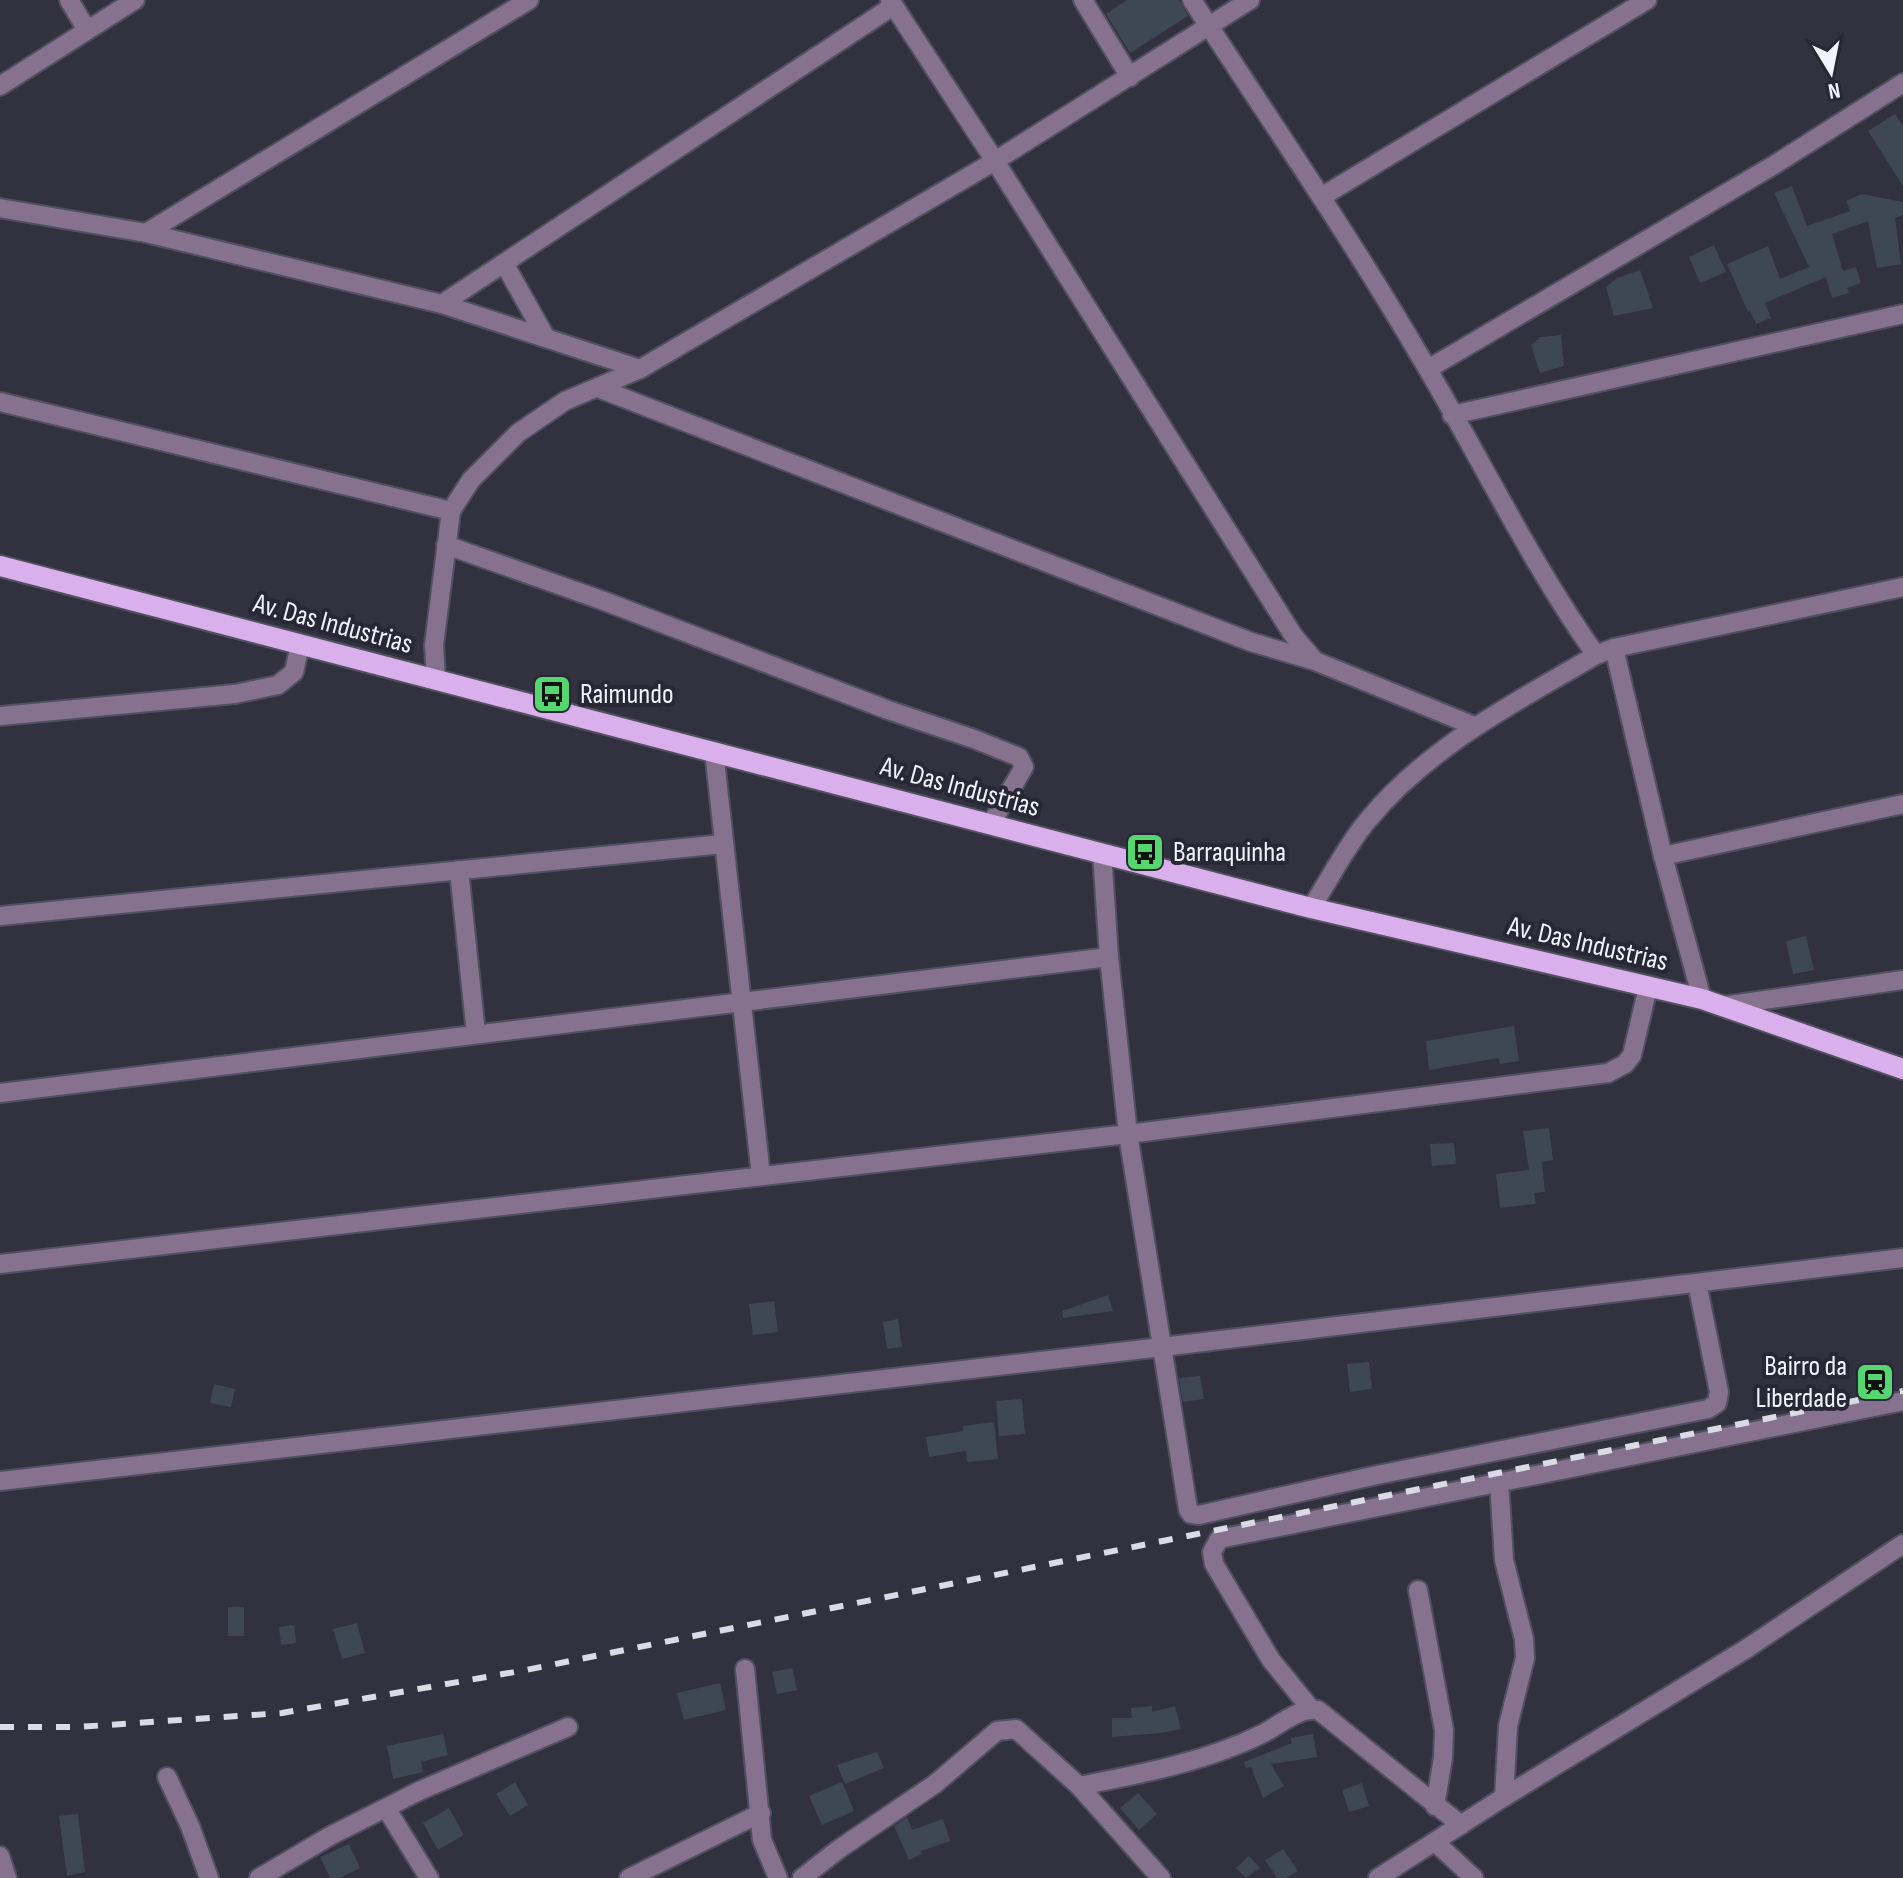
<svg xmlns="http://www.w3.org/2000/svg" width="1903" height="1878" viewBox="0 0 1903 1878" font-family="'Sofia Sans Condensed',sans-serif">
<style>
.building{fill:#3e4754}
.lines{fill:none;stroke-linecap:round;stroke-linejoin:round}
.minor-casing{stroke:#50505e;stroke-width:22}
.major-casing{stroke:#50505e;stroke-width:24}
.minor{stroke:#86728f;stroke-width:18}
.major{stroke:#d9b0eb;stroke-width:20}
.rail{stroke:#dbdbe6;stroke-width:6;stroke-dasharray:14 14;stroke-linecap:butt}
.labels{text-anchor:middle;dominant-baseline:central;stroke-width:8;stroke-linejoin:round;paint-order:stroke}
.street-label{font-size:28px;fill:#f3f3fd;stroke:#282735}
.poi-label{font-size:28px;fill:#f3f3fd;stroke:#282735;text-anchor:start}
</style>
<rect width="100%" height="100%" fill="#313140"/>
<!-- building -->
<g class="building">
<path d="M 1127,0 L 1179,0 L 1188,16 L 1130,53 L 1106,14 Z"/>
<path d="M 1895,114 L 1903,126 L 1903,186 L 1868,131 Z"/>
<path d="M 1792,186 L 1807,226 L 1850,211 L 1846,201 L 1862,194 L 1903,202 L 1903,215 L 1895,218 L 1901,264 L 1877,268 L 1868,221 L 1832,234 L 1843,271 L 1856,267 L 1861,283 L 1847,288 L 1849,293 L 1832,298 L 1826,277 L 1765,303 L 1771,318 L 1756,324 L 1750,310 L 1748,312 L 1727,264 L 1768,246 L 1780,279 L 1809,267 L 1774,193 Z"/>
<path d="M 1714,245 L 1726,272 L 1700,283 L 1689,257 Z"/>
<path d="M 1640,270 L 1653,308 L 1614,316 L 1606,287 L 1617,278 Z"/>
<path d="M 1561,335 L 1564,366 L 1540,373 L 1531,345 L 1541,337 Z"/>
<path d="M 1806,936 L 1814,970 L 1793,974 L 1786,941 Z"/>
<path d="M 1514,1026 L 1519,1061 L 1500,1064 L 1499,1058 L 1429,1070 L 1426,1041 Z"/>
<path d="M 1549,1128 L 1553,1160 L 1542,1162 L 1545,1192 L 1534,1193 L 1536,1204 L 1500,1208 L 1496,1174 L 1529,1170 L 1523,1131 Z"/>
<path d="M 1454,1143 L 1456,1164 L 1432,1166 L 1430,1144 Z"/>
<path d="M 1108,1295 L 1113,1311 L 1063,1318 L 1062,1311 Z"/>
<path d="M 774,1301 L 778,1332 L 753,1335 L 749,1304 Z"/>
<path d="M 898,1319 L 902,1347 L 887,1349 L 883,1322 Z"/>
<path d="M 1369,1362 L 1372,1389 L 1350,1392 L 1347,1364 Z"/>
<path d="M 1200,1376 L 1204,1399 L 1183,1402 L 1179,1378 Z"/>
<path d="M 214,1384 L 235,1389 L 231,1407 L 210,1403 Z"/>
<path d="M 1022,1399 L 1025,1434 L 999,1436 L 996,1401 Z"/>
<path d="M 994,1422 L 998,1459 L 967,1462 L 966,1451 L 929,1457 L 926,1437 L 963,1431 L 963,1426 Z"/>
<rect x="228" y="1607" width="16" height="29"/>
<path d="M 357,1623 L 365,1653 L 342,1659 L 333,1629 Z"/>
<path d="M 294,1625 L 296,1643 L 281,1645 L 279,1627 Z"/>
<path d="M 792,1668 L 797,1690 L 777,1694 L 772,1672 Z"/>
<path d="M 720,1683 L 726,1710 L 684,1720 L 677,1693 Z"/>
<path d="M 1152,1706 L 1152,1712 L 1175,1706 L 1181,1729 L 1161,1733 L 1112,1737 L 1112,1718 L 1132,1718 L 1131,1708 Z"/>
<path d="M 443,1734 L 448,1755 L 421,1762 L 423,1772 L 393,1779 L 387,1746 Z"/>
<path d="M 1313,1734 L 1317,1757 L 1271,1764 L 1284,1786 L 1263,1798 L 1251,1767 L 1246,1768 L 1244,1762 L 1292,1743 L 1291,1738 Z"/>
<path d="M 877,1752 L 884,1768 L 845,1784 L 837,1765 Z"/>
<path d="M 515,1782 L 528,1805 L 510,1816 L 496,1794 Z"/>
<path d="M 842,1782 L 854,1811 L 822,1825 L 809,1796 Z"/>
<path d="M 1362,1783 L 1369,1806 L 1349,1812 L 1342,1790 Z"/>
<path d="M 1138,1793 L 1157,1814 L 1139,1830 L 1120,1808 Z"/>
<path d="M 449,1808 L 464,1835 L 438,1850 L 423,1823 Z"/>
<path d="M 78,1814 L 85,1872 L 67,1876 L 59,1816 Z"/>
<path d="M 907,1817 L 912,1830 L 943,1819 L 950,1841 L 921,1851 L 922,1854 L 909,1860 L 894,1826 Z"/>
<path d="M 349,1844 L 360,1868 L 340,1878 L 330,1878 L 320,1857 Z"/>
<path d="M 1283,1849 L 1298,1871 L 1286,1878 L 1277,1878 L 1265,1860 Z"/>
<path d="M 1249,1856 L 1260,1868 L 1246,1878 L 1236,1868 Z"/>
</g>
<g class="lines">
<defs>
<g id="minor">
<path d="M 69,0 L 87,30"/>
<path d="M 890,0 L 995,161 L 1293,635 L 1315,661"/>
<path d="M 1083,0 L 1130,77"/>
<path d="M 1192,0 C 1271,122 1354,242 1427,368 C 1483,463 1532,565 1596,655"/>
<path d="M 0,86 L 135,0"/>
<path d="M 1321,197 L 1647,0"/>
<path d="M 0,208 L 146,233 L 442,304 L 640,369"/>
<path d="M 146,233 L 529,0"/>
<path d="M 504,263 L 546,338"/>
<path d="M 442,304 L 893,6"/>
<path d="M 1428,369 L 1774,165 L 1903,83"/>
<path d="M 598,388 L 1251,642 L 1315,661 L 1474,726"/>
<path d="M 0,402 L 451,511"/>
<path d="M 1452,415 L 1903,314"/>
<path d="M 446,545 L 604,601 L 888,710 L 974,739 L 1019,757 L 1024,767 L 991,824"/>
<path d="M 1614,648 L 1663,856 L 1702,999"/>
<path d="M 436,680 L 434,645 L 451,511 L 471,480 L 518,433 L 565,401 L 640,369 L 995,161 L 1250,0"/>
<path d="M 0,716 L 235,694 L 278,685 L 294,672 L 300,644"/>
<path d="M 714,751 L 761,1176"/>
<path d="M 1102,853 L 1109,957 L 1128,1134 L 1188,1509 L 1191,1514 L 1199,1515 L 1377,1475 L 1708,1409 L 1717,1403 L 1719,1392 L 1697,1283"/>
<path d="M 1663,856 L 1903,804"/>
<path d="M 459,870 L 476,1034"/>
<path d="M 1311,908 C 1330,879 1346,846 1368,820 C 1429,746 1516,702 1596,655 L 1614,648 L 1903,587"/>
<path d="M 0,916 L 723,844"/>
<path d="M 1723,1006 L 1903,980"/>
<path d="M 0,1093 L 1109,957"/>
<path d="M 0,1264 L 1128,1134 L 1608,1073 L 1625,1064 L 1632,1055 L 1648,987"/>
<path d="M 0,1481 L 1162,1347 L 1903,1258"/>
<path d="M 1499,1481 L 1504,1560 L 1524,1639 L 1525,1658 L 1508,1726 L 1504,1797"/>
<path d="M 1418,1590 L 1444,1730 L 1443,1758 L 1435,1806"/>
<path d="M 745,1669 L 762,1840 L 778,1878"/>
<path d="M 1311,1709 L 1271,1660 L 1214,1564 L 1212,1552 L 1219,1539 L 1903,1401"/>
<path d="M 167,1777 L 190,1826 L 209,1878"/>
<path d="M 1079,1786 C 1141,1774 1205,1762 1262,1734 C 1280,1725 1297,1708 1318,1710 L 1461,1825"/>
<path d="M 386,1808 L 429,1878"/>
<path d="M 1435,1842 L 1474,1878"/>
<path d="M 0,1856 L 7,1878"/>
<path d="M 259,1878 L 330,1836 L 419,1791 L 568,1727"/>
<path d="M 629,1878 L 761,1813"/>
<path d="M 802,1878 L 839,1849 L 935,1784 L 997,1731 L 1016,1729 L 1079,1786 L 1161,1878"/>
<path d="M 1378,1878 L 1504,1797 L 1746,1649 L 1903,1544"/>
</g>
<path id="major" d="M 0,566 L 1311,908 L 1702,999 L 1903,1069"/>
</defs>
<!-- minor casing -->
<use href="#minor" class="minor-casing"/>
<!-- major casing -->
<use href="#major" class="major-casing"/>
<!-- minor -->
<use href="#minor" class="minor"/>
<!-- major -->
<use href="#major" class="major"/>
<!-- rail -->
<path class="rail" d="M 0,1727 L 78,1727 L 282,1713 L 526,1670 L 1903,1391"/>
</g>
<!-- icons -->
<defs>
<symbol id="bus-square" viewBox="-11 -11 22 22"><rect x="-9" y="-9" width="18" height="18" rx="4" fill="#56d671" stroke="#282735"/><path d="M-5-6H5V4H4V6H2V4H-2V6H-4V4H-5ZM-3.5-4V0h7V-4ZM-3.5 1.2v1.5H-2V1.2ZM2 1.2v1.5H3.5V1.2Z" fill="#111"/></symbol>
<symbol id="station-square" viewBox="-11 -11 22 22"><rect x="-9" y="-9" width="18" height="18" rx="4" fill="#56d671" stroke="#282735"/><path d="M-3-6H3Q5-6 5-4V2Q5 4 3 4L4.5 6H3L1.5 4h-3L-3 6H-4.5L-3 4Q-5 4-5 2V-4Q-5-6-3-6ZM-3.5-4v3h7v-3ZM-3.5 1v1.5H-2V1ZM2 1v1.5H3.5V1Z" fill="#111"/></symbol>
</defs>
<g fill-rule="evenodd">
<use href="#bus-square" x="530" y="672" width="44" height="44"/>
<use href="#bus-square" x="1123" y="830" width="44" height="44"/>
<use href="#station-square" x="1853" y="1360" width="44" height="44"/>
</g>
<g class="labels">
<!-- street labels -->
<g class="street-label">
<text transform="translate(333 624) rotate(15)">Av. Das Industrias</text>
<text transform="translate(960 787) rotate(15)">Av. Das Industrias</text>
<text transform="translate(1588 944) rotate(13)">Av. Das Industrias</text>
</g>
<!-- poi labels -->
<g class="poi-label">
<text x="580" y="694">Raimundo</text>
<text x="1173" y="852">Barraquinha</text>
<text x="1847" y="1366" text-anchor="end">Bairro da<tspan x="1847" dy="32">Liberdade</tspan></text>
</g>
</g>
<!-- north arrow -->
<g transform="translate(1831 72) rotate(170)" stroke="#282735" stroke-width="6" paint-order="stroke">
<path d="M0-6L14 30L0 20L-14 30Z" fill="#f3f3fd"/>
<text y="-12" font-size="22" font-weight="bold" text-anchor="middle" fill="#f3f3fd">N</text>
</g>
</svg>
